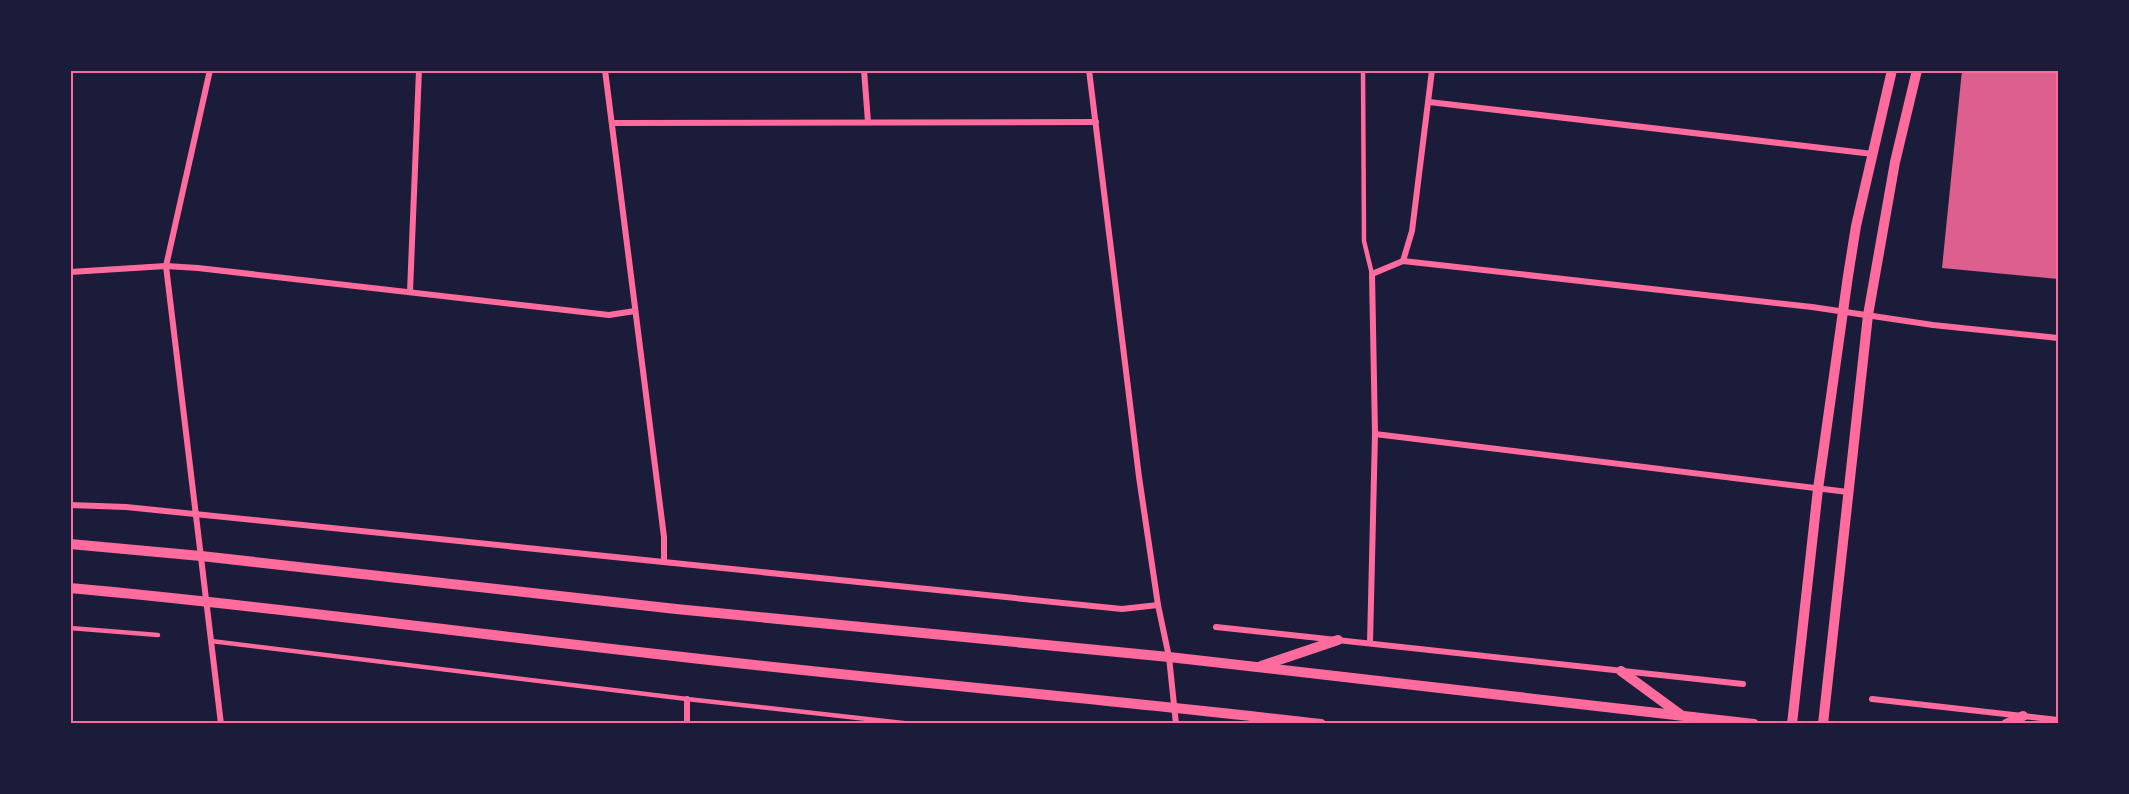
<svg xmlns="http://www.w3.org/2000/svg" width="2129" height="794" viewBox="0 0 2129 794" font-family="'Varela Round',sans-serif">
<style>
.building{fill:#dd5f8e}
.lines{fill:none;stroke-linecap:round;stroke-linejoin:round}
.service{stroke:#ff6b9d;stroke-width:4.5}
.minor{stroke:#ff6b9d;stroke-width:6}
.tertiary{stroke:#ff6b9d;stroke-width:10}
.neatline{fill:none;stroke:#ff6b9d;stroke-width:2}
</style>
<rect width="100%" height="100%" fill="#1b1b3a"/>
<!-- building -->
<path class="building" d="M 1962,70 L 2058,70 L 2058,279 L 1942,268 Z"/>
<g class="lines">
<!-- service -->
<g class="service">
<path d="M 1363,70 L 1364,241 L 1372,274"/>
<path d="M 70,628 L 158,635"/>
<path d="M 211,641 L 687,699 L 912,724"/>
</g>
<!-- minor -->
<g class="minor">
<path d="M 210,70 L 166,266 L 221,724"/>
<path d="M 605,70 L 664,537 L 664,562"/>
<path d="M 864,70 L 868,122"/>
<path d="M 1089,70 L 1139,477 L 1158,605 L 1169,657 L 1176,724"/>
<path d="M 1429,102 L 1873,154"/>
<path d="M 612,123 L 1096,122"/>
<path d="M 1403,261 L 1412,231 L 1432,70"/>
<path d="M 70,272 L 166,266 L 198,268 L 609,315 L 635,311"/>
<path d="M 410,292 L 419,70"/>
<path d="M 1375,434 L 1848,492"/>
<path d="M 70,505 L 126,507 L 1122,609 L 1158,605"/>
<path d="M 1216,627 L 1743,684"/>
<path d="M 1370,643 L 1375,434 L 1372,274 L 1403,261 L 1812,307 L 1933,325 L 2058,338"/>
<path d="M 687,699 L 687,724"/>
<path d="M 1872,699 L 2058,720"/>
</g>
<!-- tertiary -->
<g class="tertiary">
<path d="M 70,544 L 201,556 L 676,609 L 1169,657 L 1754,724"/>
<path d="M 70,588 C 272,606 472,634 674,656 C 889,681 1106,699 1321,724"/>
<path d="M 1261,666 L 1338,640"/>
<path d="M 1621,671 L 1681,715"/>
<path d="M 1792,724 L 1818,489 L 1848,276 L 1856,226 L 1892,70"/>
<path d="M 1823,724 L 1868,315 L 1895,162 L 1917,70"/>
<path d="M 2006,724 L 2023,716"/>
</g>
</g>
<!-- border -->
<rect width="2129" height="794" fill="none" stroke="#1b1b3a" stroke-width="144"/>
<rect x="72" y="72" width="1985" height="650" class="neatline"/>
</svg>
